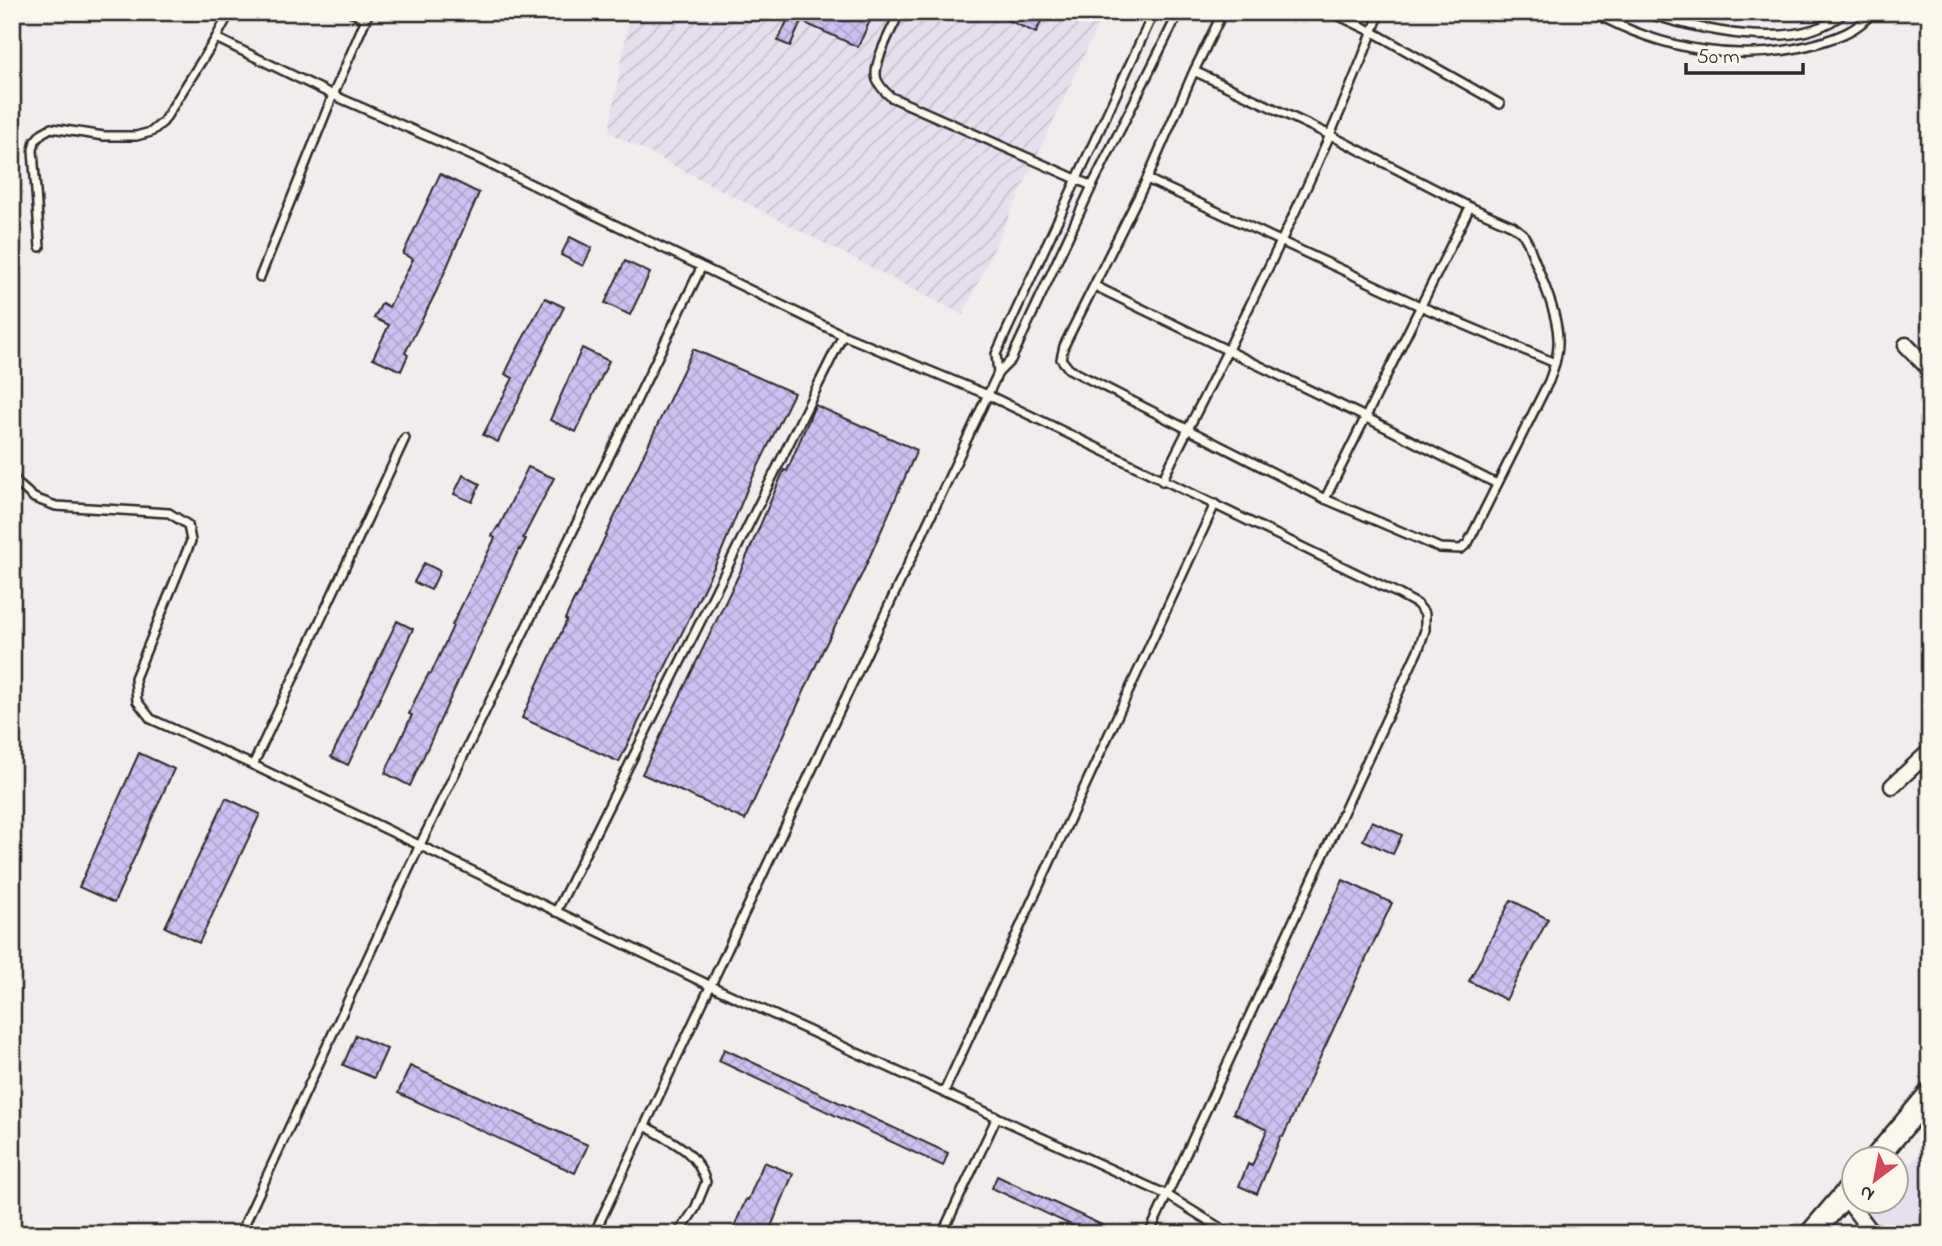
<svg xmlns="http://www.w3.org/2000/svg" width="1942" height="1246" viewBox="0 0 1942 1246" font-family="'Indie Flower',sans-serif">
<style>
.built{fill:#e7dfee}
.industrial{fill:url(#industrial-furrows)}
.building{fill:url(#building-cross-hatch);stroke:#2b2b2b;stroke-width:2}
.lines{fill:none;stroke-linecap:round;stroke-linejoin:round}
.lane-casing{stroke:#2b2b2b;stroke-width:12}
.street-casing{stroke:#2b2b2b;stroke-width:19}
.secondary-casing{stroke:#2b2b2b;stroke-width:26}
.lane{stroke:#fbf7ec;stroke-width:7}
.street{stroke:#fbf7ec;stroke-width:14}
.secondary{stroke:#fbf7ec;stroke-width:21}
</style>
<defs>
<pattern id="industrial-furrows" width="10" height="10" patternUnits="userSpaceOnUse" patternTransform="scale(1.75)"><rect width="10" height="10" fill="#e7dfee"/><path d="M-1 1l2-2M0 10L10 0M9 11l2-2" fill="none" stroke="#c6c0cc"/></pattern>
<pattern id="building-cross-hatch" width="8" height="8" patternUnits="userSpaceOnUse" patternTransform="scale(1.75)"><rect width="8" height="8" fill="#cec0f1"/><path d="M0 0l8 8M0 8l8-8" fill="none" stroke="#b1a5cf"/></pattern>
</defs>
<rect width="100%" height="100%" fill="#f2eced"/>
<filter id="ink" filterUnits="userSpaceOnUse"><feTurbulence type="fractalNoise" baseFrequency=".0143" numOctaves="2"/><feDisplacementMap in="SourceGraphic" scale="14" xChannelSelector="R" yChannelSelector="G"/><feConvolveMatrix kernelMatrix="1 2 1 2 8 2 1 2 1" color-interpolation-filters="sRGB"/></filter>
<g filter="url(#ink)">
<!-- built -->
<path class="built" d="M 1930,1141 L 1930,1234 L 1849,1234 L 1878,1201 L 1896,1200 L 1897,1179 Z"/>
<!-- industrial -->
<path class="industrial" d="M 630,12 L 1104,12 L 963,315 L 609,132 Z"/>
<!-- building -->
<g class="building">
<path d="M 791,12 L 803,18 L 790,46 L 778,41 Z"/>
<path d="M 809,12 L 874,12 L 858,47 L 805,23 Z"/>
<path d="M 990,12 L 1045,12 L 1036,33 Z"/>
<path d="M 440,174 L 479,193 L 436,292 L 405,353 L 408,355 L 401,371 L 373,358 L 389,325 L 374,318 L 382,303 L 389,307 L 413,259 L 403,254 Z"/>
<path d="M 570,237 L 592,248 L 583,266 L 561,255 Z"/>
<path d="M 625,261 L 650,273 L 630,315 L 605,303 Z"/>
<path d="M 545,298 L 564,307 L 498,442 L 483,435 L 513,378 L 505,374 L 514,355 Z"/>
<path d="M 582,348 L 609,361 L 576,432 L 550,420 Z"/>
<path d="M 693,349 L 794,393 L 748,487 L 720,555 L 619,762 L 522,718 L 567,620 L 565,619 L 575,598 L 576,599 Z"/>
<path d="M 815,405 L 917,450 L 862,574 L 823,650 L 745,820 L 642,774 L 740,572 L 784,470 L 787,471 Z"/>
<path d="M 528,467 L 554,478 L 523,538 L 526,539 L 520,550 L 519,549 L 410,786 L 385,773 L 412,715 L 409,714 L 415,700 L 429,673 L 431,674 L 453,626 L 452,625 L 495,538 L 492,536 L 498,526 L 499,527 Z"/>
<path d="M 463,475 L 480,484 L 472,502 L 454,494 Z"/>
<path d="M 424,563 L 440,571 L 431,590 L 414,582 Z"/>
<path d="M 397,621 L 413,629 L 348,765 L 331,757 Z"/>
<path d="M 139,753 L 174,769 L 114,903 L 79,887 Z"/>
<path d="M 226,798 L 260,814 L 199,943 L 165,927 Z"/>
<path d="M 1372,821 L 1402,835 L 1393,854 L 1363,840 Z"/>
<path d="M 1343,880 L 1392,903 L 1283,1137 L 1281,1136 L 1257,1194 L 1239,1186 L 1248,1164 L 1252,1166 L 1267,1130 L 1233,1113 Z"/>
<path d="M 1511,900 L 1548,919 L 1506,1000 L 1469,981 Z"/>
<path d="M 356,1035 L 387,1049 L 374,1078 L 343,1065 Z"/>
<path d="M 724,1049 L 948,1153 L 943,1166 L 719,1061 Z"/>
<path d="M 410,1066 L 588,1145 L 575,1173 L 398,1093 Z"/>
<path d="M 764,1162 L 793,1174 L 768,1234 L 731,1234 L 746,1199 L 748,1200 Z"/>
<path d="M 997,1176 L 1121,1234 L 1090,1234 L 992,1188 Z"/>
</g>
<g class="lines">
<defs>
<g id="lane">
<path d="M 351,12 L 366,19"/>
<path d="M 900,12 C 893,27 871,65 877,80 C 880,87 885,92 891,97 L 1092,186"/>
<path d="M 1331,12 L 1373,32 L 1500,104"/>
<path d="M 1593,12 C 1661,50 1742,65 1818,43 C 1839,37 1858,30 1873,12"/>
<path d="M 1641,12 C 1697,28 1794,56 1845,12"/>
<path d="M 216,38 L 333,95 L 479,159 L 843,335 L 988,395 L 1395,592 L 1417,604 L 1425,614 L 1425,630 L 1419,648 L 1149,1234"/>
<path d="M 1194,71 L 1330,135 L 1470,207 L 1513,226 L 1523,234 L 1528,243 C 1538,271 1557,309 1558,338 C 1559,354 1554,367 1549,381 L 1468,543 L 1461,549 L 1440,548 L 1325,499 L 1069,369 L 1061,359 L 1064,346 L 1147,179 L 1194,71 L 1223,12"/>
<path d="M 1147,179 L 1420,306 L 1555,363"/>
<path d="M 40,247 L 33,150 L 35,141 L 42,133 L 51,128 L 104,136 L 136,136 L 151,132 L 163,122 L 216,38 L 230,12"/>
<path d="M 260,277 L 333,95 L 369,12"/>
<path d="M 1095,286 L 1365,417 L 1497,484"/>
<path d="M 998,373 L 996,354 L 1154,12"/>
<path d="M 12,475 L 17,483 L 34,498 L 56,506 L 169,513 L 188,525 L 191,541 L 135,678 L 137,701 L 151,719 L 253,765 L 711,986 L 1167,1195 L 1230,1234"/>
<path d="M 1162,481 C 1239,327 1320,173 1380,12"/>
<path d="M 1325,499 L 1470,207"/>
<path d="M 253,765 L 405,438"/>
<path d="M 556,912 L 843,335"/>
<path d="M 944,1092 L 1215,504"/>
<path d="M 645,1126 C 674,1143 695,1149 706,1182 L 695,1209 L 678,1234"/>
<path d="M 240,1234 L 419,847 L 701,268"/>
<path d="M 594,1234 L 998,373 L 1011,360 L 1092,186 L 1179,12"/>
<path d="M 942,1234 L 997,1117"/>
</g>
<g id="street">
<path d="M 1906,345 L 1930,370"/>
<path d="M 1892,786 L 1930,751"/>
<path d="M 1844,1196 L 1873,1234"/>
</g>
<g id="secondary">
<path d="M 1876,1158 L 1930,1094"/>
<path d="M 1811,1234 L 1854,1184"/>
</g>
</defs>
<!-- lane casing -->
<use href="#lane" class="lane-casing"/>
<!-- street casing -->
<use href="#street" class="street-casing"/>
<!-- secondary casing -->
<use href="#secondary" class="secondary-casing"/>
<!-- lane -->
<use href="#lane" class="lane"/>
<!-- street -->
<use href="#street" class="street"/>
<!-- secondary -->
<use href="#secondary" class="secondary"/>
</g>
</g>
<!-- margin -->
<rect width="1942" height="1246" fill="none" stroke="#fbf7ec" stroke-width="42"/>
<rect x="21" y="21" width="1900" height="1204" fill="none" stroke="#2b2b2b" stroke-width="2.5" filter="url(#ink)"/>
<!-- north arrow -->
<g transform="translate(1875 1180) rotate(212)"><circle r="33" fill="#fbf7ec" stroke="#a8a59f" stroke-width="2"/>
<path d="M0-5L12 26L0 18L-12 26Z" fill="#d1495b"/>
<text y="-10" font-size="19" font-weight="bold" text-anchor="middle" fill="#2b2b2b">N</text>
</g>
<!-- scale -->
<path d="M1686 63v10h117v-10" fill="none" stroke="#2b2b2b" stroke-width="3.5"/>
<text x="1697" y="63" font-size="21" fill="#2b2b2b" stroke="#fbf7ec" stroke-width="5" paint-order="stroke">50 m</text>
</svg>
